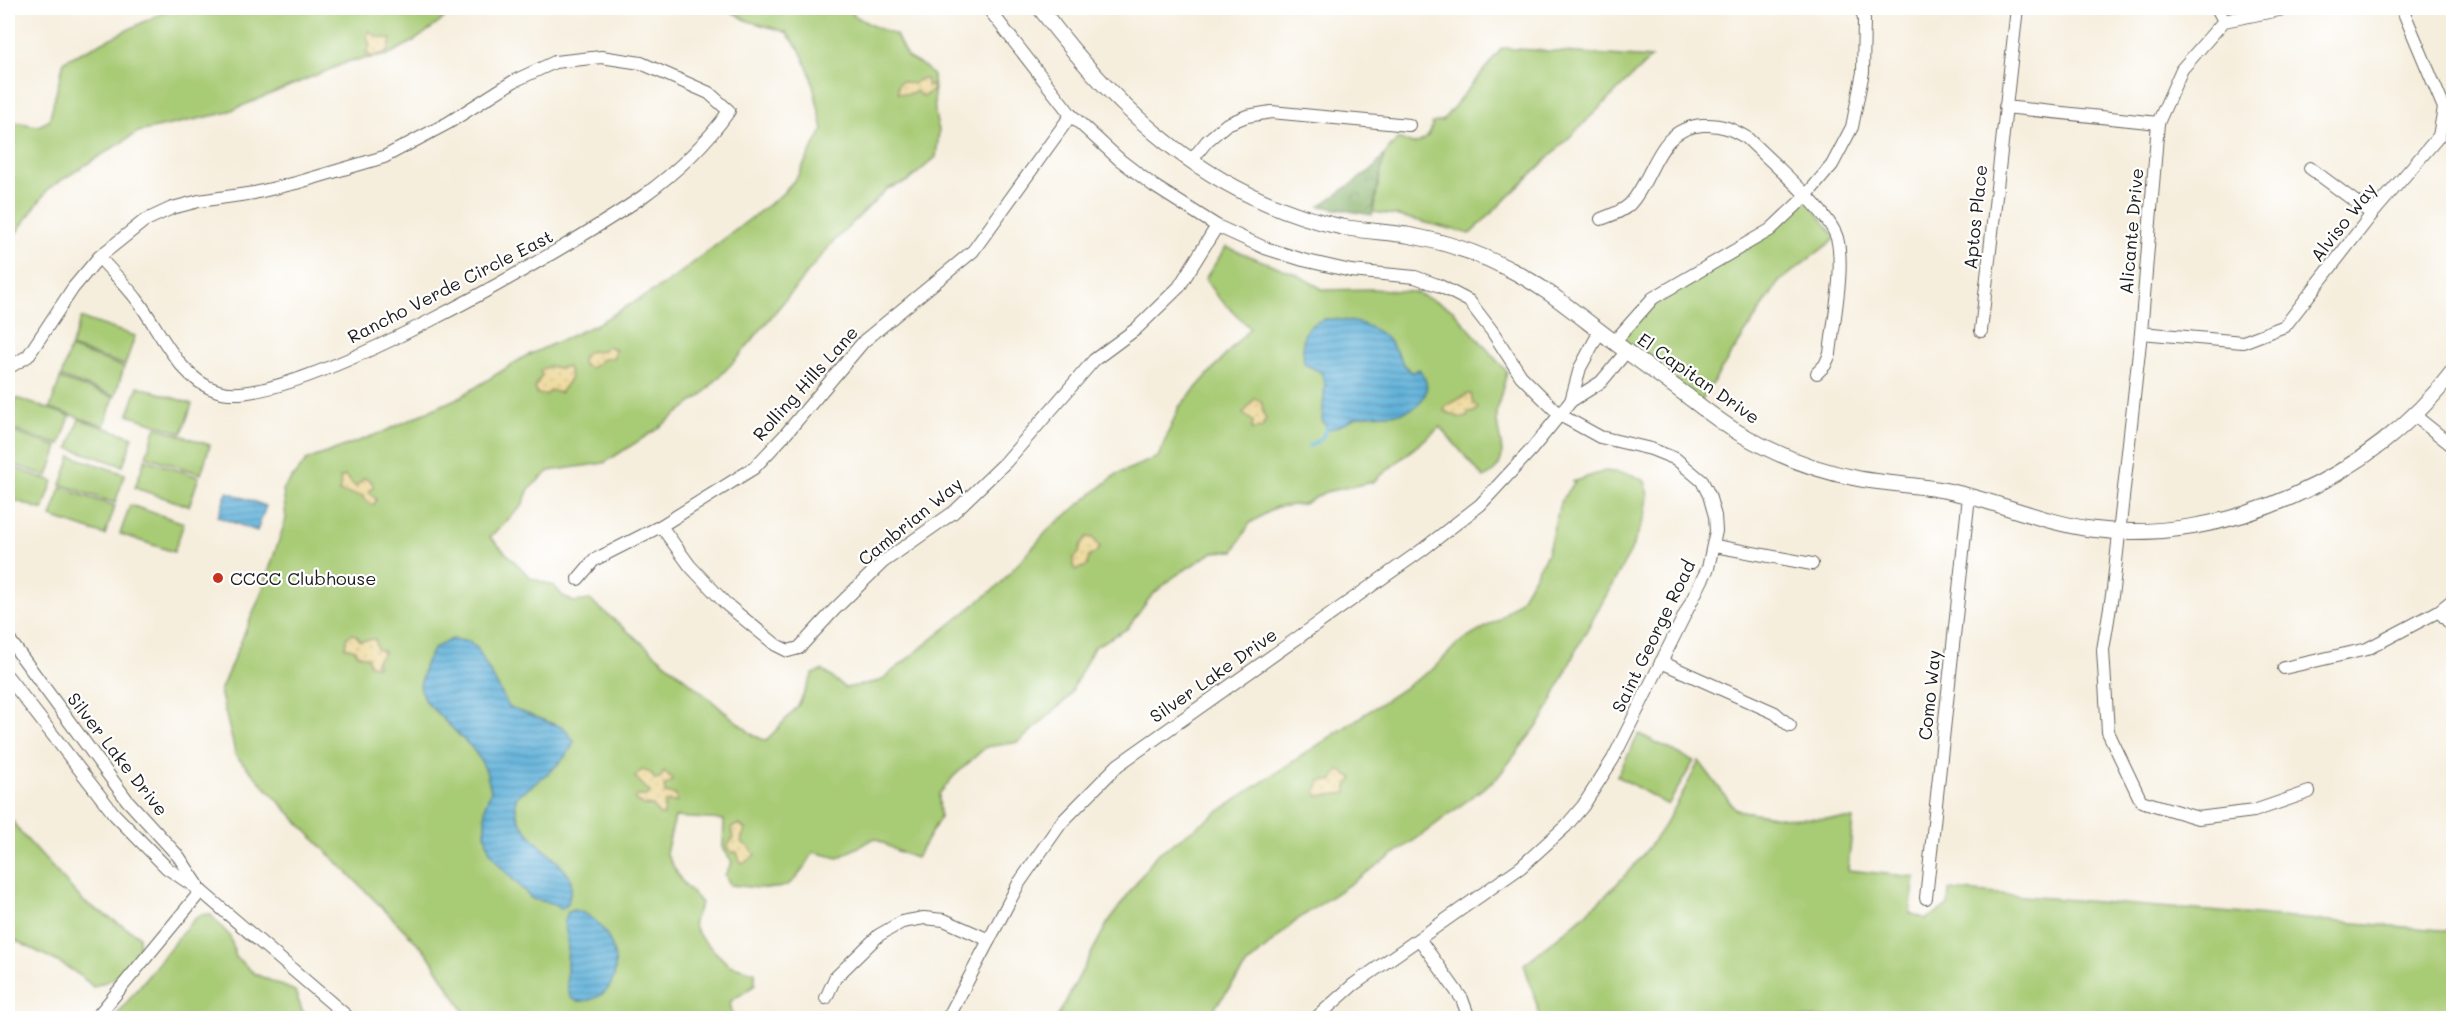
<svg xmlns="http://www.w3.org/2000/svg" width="2461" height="1026" viewBox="0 0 2461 1026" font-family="Mali,sans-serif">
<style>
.green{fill:#a8cb75;stroke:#627448;stroke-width:1.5}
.forest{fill:url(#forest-crowns);stroke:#516641;stroke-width:1.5}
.sand{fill:url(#sand-dots);stroke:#857b5d;stroke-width:1.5}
.water{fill:url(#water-rules);stroke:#3c667a;stroke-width:1.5}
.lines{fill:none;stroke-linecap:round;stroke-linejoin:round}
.stream{stroke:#5db0d9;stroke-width:4}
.minor-casing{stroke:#686660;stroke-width:14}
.tertiary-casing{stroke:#686660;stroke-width:17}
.minor{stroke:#fff;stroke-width:12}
.tertiary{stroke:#fff;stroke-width:15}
.poi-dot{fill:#c8321e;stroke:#fff;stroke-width:2}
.labels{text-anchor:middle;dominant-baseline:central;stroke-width:4.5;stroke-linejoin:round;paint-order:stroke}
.street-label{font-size:18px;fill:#1c1c1c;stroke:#fff}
.poi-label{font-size:18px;fill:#1c1c1c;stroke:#fff;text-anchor:start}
</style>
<defs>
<pattern id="forest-crowns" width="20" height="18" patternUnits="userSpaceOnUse" patternTransform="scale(1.5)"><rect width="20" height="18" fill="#86af66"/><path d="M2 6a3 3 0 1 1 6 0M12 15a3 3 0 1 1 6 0" fill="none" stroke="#6d8e53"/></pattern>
<pattern id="sand-dots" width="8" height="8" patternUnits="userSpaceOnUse" patternTransform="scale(1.5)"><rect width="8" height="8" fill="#eeda9e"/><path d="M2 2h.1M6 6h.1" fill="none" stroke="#ccba88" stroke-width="1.8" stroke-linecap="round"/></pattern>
<pattern id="water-rules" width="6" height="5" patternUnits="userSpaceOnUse" patternTransform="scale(1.5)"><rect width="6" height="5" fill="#5db0d9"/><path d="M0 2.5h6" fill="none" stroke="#4c8eaf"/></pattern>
</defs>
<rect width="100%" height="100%" fill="#fff"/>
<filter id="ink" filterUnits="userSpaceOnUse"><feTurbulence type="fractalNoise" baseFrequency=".0167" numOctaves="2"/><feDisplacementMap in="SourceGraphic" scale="12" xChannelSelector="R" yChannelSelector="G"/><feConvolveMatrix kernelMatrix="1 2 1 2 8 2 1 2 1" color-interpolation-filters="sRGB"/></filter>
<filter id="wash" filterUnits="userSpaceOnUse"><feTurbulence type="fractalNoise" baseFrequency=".008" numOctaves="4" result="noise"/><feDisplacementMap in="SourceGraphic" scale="24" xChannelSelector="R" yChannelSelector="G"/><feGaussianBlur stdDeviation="1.35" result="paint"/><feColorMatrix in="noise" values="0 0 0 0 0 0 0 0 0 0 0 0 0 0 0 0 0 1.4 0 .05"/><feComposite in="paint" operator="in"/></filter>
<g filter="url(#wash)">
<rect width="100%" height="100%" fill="#f6eedd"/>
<!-- green -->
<g class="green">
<path d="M 172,8 L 453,8 L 440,22 L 414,41 L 388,55 L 350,61 L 225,113 L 138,132 L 49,188 L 8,244 L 8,121 L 38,126 L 49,121 L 64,61 Z"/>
<path d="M 725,8 L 852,8 L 853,15 L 873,26 L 896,35 L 907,57 L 925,67 L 933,76 L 935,113 L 939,131 L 936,157 L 908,181 L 887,189 L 832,243 L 739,356 L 702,395 L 656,430 L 604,463 L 549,471 L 529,489 L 522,506 L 490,537 L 531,578 L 554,586 L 563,596 L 574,602 L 590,600 L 753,735 L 766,741 L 798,706 L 813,674 L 823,670 L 845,688 L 880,681 L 999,585 L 1050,528 L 1117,474 L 1158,457 L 1179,407 L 1250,328 L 1216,295 L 1205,279 L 1226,247 L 1296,274 L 1324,290 L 1372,289 L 1414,292 L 1452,309 L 1507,372 C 1504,385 1498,400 1497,414 C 1495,439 1516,461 1484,478 L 1440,427 L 1373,482 L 1325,492 L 1304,504 L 1276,507 L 1250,523 L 1234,551 L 1213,552 L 1175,576 L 1152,595 L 1127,629 L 1094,647 L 1068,698 L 1019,742 L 986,747 L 954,776 L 939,794 L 940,818 L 916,858 L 897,851 L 875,838 L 838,858 L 814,852 C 807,862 799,879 787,885 C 774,892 745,886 730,885 L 725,875 L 732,862 L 723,848 L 724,820 L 675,817 L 666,853 L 681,880 L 701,903 L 693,924 L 701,938 L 729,965 L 755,972 L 755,985 L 730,1002 L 733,1018 L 468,1018 L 427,953 L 315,840 L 236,756 L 220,691 L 261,594 L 286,519 L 283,489 L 307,460 L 383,432 L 462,396 L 524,357 L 597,324 L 667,283 L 781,195 L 797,177 L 823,129 L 811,76 L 800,50 L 786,32 L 748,21 Z"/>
<path d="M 1502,48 L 1651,58 L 1470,234 L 1395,215 L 1373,212 L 1384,155 L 1398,138 L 1412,144 C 1424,142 1432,135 1432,123 L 1442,121 Z"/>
<path d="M 1805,197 L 1836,238 L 1779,282 L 1698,405 L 1614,342 L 1653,298 L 1770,230 Z"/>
<path d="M 81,318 L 135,336 L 125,365 L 71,347 Z"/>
<path d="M 70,348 L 124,367 L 115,396 L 61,377 Z"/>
<path d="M 60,379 L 114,397 L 104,426 L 50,408 Z"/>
<path d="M 138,386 L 192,404 L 182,433 L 128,415 Z"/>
<path d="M 16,398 L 70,416 L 60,445 L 8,428 Z"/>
<path d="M 79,419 L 133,437 L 123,466 L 69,448 Z"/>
<path d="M 156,427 L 210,445 L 201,474 L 146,456 Z"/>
<path d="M 8,430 L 58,447 L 48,476 L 8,463 Z"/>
<path d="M 71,456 L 125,474 L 115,503 L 61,485 Z"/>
<path d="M 145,459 L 199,477 L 189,506 L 135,488 Z"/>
<path d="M 8,466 L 53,481 L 43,510 L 8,498 Z"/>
<path d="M 1605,471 L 1630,474 L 1645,481 L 1648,496 L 1645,516 L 1630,553 L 1579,644 L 1544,717 L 1498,777 L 1419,837 L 1297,920 L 1247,965 L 1207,1018 L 1057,1018 L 1107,924 L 1156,855 L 1244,794 L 1433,669 L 1457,644 L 1498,620 L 1521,599 L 1547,554 L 1560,503 L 1575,482 L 1572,482 Z"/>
<path d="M 61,488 L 115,506 L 105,535 L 51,517 Z"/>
<path d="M 130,505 L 184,523 L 174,552 L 120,534 Z"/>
<path d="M 1639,734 L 1694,761 L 1668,805 L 1617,776 Z"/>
<path d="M 1699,761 L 1736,810 L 1787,818 L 1853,819 L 1848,870 L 1915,877 L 1910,913 L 1926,919 L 1948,906 L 1949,890 L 2453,931 L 2453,1018 L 1541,1018 L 1524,964 C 1568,930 1614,893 1648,848 C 1669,821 1684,792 1699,761 Z"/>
<path d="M 8,815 L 20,832 L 84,902 L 139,936 L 139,950 L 117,977 L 93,987 C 68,962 36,953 8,936 Z"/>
<path d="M 210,914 L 230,936 L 236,957 L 255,974 L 295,991 L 302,1010 L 309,1018 L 120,1018 L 116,1016 L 186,928 L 199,915 Z"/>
</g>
<!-- forest -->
<path class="forest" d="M 1384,155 L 1372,215 L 1320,206 L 1374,168 Z"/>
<!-- sand -->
<g class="sand">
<path d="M 368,31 L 378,37 L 391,39 L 388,52 L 372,57 L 366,53 L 370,46 L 367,37 Z"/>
<path d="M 920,79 L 926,79 L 928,86 L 932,85 L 932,91 L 924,96 L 919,95 L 917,91 L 909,94 L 898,93 L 898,85 L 901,81 L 913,84 Z"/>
<path d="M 608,346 L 616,350 L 613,358 L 603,359 L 591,368 L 583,365 L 582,360 C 584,351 591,350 599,352 Z"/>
<path d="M 549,366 L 558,368 L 568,367 L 571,378 L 560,393 L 551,390 L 546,395 L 537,394 L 535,387 L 541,377 L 541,370 Z"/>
<path d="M 1468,394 L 1471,394 L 1473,404 L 1478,408 L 1474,412 L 1468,413 L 1467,417 L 1461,418 L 1444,411 L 1446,406 Z"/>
<path d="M 1255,398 L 1262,403 L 1263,414 L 1266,419 L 1262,428 L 1258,427 L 1256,429 L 1252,429 L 1253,421 L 1243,414 Z"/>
<path d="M 345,476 L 356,487 L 364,478 L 371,481 L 374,487 L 369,492 L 376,499 L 375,504 L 369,504 L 362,496 L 339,492 L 341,485 L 340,478 Z"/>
<path d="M 1087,537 L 1093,538 L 1100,547 L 1096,553 L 1089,556 L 1087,566 L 1076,570 L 1073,566 L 1073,559 L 1079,553 L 1081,544 Z"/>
<path d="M 352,634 L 356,635 L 360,641 L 375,639 L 377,649 L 384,652 L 376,662 L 377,666 L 370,665 L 367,657 L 357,654 L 355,650 L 345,647 L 347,637 Z"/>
<path d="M 642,770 L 651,773 L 655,780 L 660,779 L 664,771 L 672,778 L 672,781 L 664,786 L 665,793 L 676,795 L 677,802 L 665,802 L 664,815 L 659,815 L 653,806 L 644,805 L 635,800 L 637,796 L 647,796 L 650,792 L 635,777 Z"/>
<path d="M 1339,770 L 1353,778 L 1347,786 L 1347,793 L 1319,796 L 1316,792 L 1320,780 L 1332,781 Z"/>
<path d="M 739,824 L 745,829 L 741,842 L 750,848 L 755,855 L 744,863 L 740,862 L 737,852 L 731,852 L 727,847 L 733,838 L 731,828 Z"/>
</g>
<!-- water -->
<g class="water">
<path d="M 1325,319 C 1348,319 1374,323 1390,342 C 1398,353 1401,364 1412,373 L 1419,369 C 1425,377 1429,385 1425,395 C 1412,421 1385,411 1362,416 C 1349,418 1342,428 1328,429 L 1322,420 L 1325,384 L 1321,372 L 1304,364 C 1303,340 1297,328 1325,319 Z"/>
<path d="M 227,492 L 266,506 L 257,531 L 218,517 Z"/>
<path d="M 452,639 L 469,642 L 477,648 L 509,707 L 564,728 L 574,741 C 570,759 533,786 517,796 C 507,829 556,853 569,876 C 574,884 569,895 568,904 L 561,909 L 551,903 L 532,899 L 499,865 L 489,850 L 485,834 L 485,806 L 491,791 L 486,771 L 480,759 L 472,748 L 424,700 L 420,686 L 425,664 L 434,648 Z"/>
<path d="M 573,910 C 616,916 637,995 583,1001 C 577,1002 571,1000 569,993 C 562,970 573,947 564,924 L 568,912 Z"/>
</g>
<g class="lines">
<!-- stream -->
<path class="stream" d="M 1309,446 L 1321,439 L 1329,425"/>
</g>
</g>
<g filter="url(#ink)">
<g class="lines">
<defs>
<g id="minor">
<path d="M 8,8 L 9,8"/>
<path d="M 988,8 L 1071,115 L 1120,160 L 1154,186 L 1217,226 L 1265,248 L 1303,260 L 1351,271 L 1415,277 L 1440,286 L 1469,301 L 1492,331 L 1521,376 L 1560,415 L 1600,437 L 1651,449 L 1676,459 L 1702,481 L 1709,495 L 1715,516 L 1716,531 L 1708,568 L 1613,759 L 1583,806 L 1566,826 L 1521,867 L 1353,985 L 1316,1018"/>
<path d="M 2217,8 L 2224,21"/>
<path d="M 2289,8 L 2224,21 L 2182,69 L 2158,123 L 2141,333 L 2113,589 L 2103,650 L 2108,732 L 2141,801 L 2198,818 L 2254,811 L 2309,792"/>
<path d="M 2005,107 L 2158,123"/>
<path d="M 1191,161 L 1207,141 L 1227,124 L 1247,116 L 1271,112 L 1409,125"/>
<path d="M 2310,168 L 2372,214"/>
<path d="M 1601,219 C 1611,215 1622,212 1630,204 C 1655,177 1656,128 1703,125 C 1721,124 1732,129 1747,138 C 1769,160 1829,211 1837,238 C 1845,268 1833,323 1830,354 L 1825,365 L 1817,373"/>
<path d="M 1981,331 L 2017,8"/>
<path d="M 2141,333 L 2243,342 L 2285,326 L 2372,214 L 2439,136 L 2444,108 L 2402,8"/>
<path d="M 1614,342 L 1653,298 L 1770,230 L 1805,197 L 1832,165 L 1852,127 L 1863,72 L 1864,19 L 1861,8"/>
<path d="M 8,368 L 28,356 L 73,288 L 99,257 L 144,221 L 172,208 L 199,201 L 254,193 L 296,183 L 384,157 L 448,123 L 514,81 L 555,62 L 601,57 L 641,63 L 709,93 L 729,111 C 706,144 675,173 642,197 C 576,243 288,414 218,391 C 179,379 161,332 138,301 C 127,286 112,272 99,257"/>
<path d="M 1571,401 L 1580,368 L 1600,331"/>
<path d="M 2415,416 L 2454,447"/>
<path d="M 661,526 L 690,566 L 726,604 L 776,645 L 788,651 L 799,648 L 834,610 L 883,562 L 954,512 L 1006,462 L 1094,360 L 1136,329 L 1179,287 L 1217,226"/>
<path d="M 1715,546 L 1812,564"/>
<path d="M 578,579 L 594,560 L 661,526 L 754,468 L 784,436 L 864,341 L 973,251 L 1071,115"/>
<path d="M 2439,611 L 2454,628"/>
<path d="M 8,638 L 127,800 L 179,857 L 197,884"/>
<path d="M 1661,662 L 1775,713 L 1790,726"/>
<path d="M 2284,668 L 2367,649 L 2439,611 L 2454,599"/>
<path d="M 8,677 L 114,814 L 167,868 L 201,891 L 349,1018"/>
<path d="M 1926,898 L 1969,496"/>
<path d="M 1420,940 L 1462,999 L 1469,1018"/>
<path d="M 826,998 L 835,978 L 879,935 L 902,922 L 924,918 L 944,920 L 989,940"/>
<path d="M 96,1018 L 201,891"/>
<path d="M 948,1018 L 1019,883 L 1061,823 L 1118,765 L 1422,550 L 1480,505 L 1531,450 L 1571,401 L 1601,382 L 1627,351"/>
</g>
<path id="tertiary" d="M 1040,8 C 1117,112 1212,199 1342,227 C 1364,231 1386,232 1407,235 C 1441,241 1476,252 1507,268 C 1546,287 1579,316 1614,342 C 1638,360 1662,377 1686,395 C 1703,408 1720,422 1739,433 C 1776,455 1817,471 1860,479 C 1889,484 1919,485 1948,491 C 1996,501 2041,522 2090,529 C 2225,546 2373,478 2454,370"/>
</defs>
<!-- minor casing -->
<use href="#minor" class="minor-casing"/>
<!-- tertiary casing -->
<use href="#tertiary" class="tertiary-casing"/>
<!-- minor -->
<use href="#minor" class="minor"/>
<!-- tertiary -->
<use href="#tertiary" class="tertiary"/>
</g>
</g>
<!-- markers -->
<circle class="poi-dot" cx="218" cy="578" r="6"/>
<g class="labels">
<!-- street labels -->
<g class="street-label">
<text transform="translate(1975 217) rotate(-84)">Aptos Place</text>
<text transform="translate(2343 222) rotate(-52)">Alviso Way</text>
<text transform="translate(2131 231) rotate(-85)">Alicante Drive</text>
<text transform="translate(450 286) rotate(-27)">Rancho Verde Circle East</text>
<text transform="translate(1699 378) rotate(35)">El Capitan Drive</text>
<text transform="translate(805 383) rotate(-48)">Rolling Hills Lane</text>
<text transform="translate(910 521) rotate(-39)">Cambrian Way</text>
<text transform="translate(1653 636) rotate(-64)">Saint George Road</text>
<text transform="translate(1213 675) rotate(-35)">Silver Lake Drive</text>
<text transform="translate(1929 695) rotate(-84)">Como Way</text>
<text transform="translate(118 754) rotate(52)">Silver Lake Drive</text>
</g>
<!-- poi labels -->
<g class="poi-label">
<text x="230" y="578">CCCC Clubhouse</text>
</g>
</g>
<!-- margin -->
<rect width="2461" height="1026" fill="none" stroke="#fff" stroke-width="30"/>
</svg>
